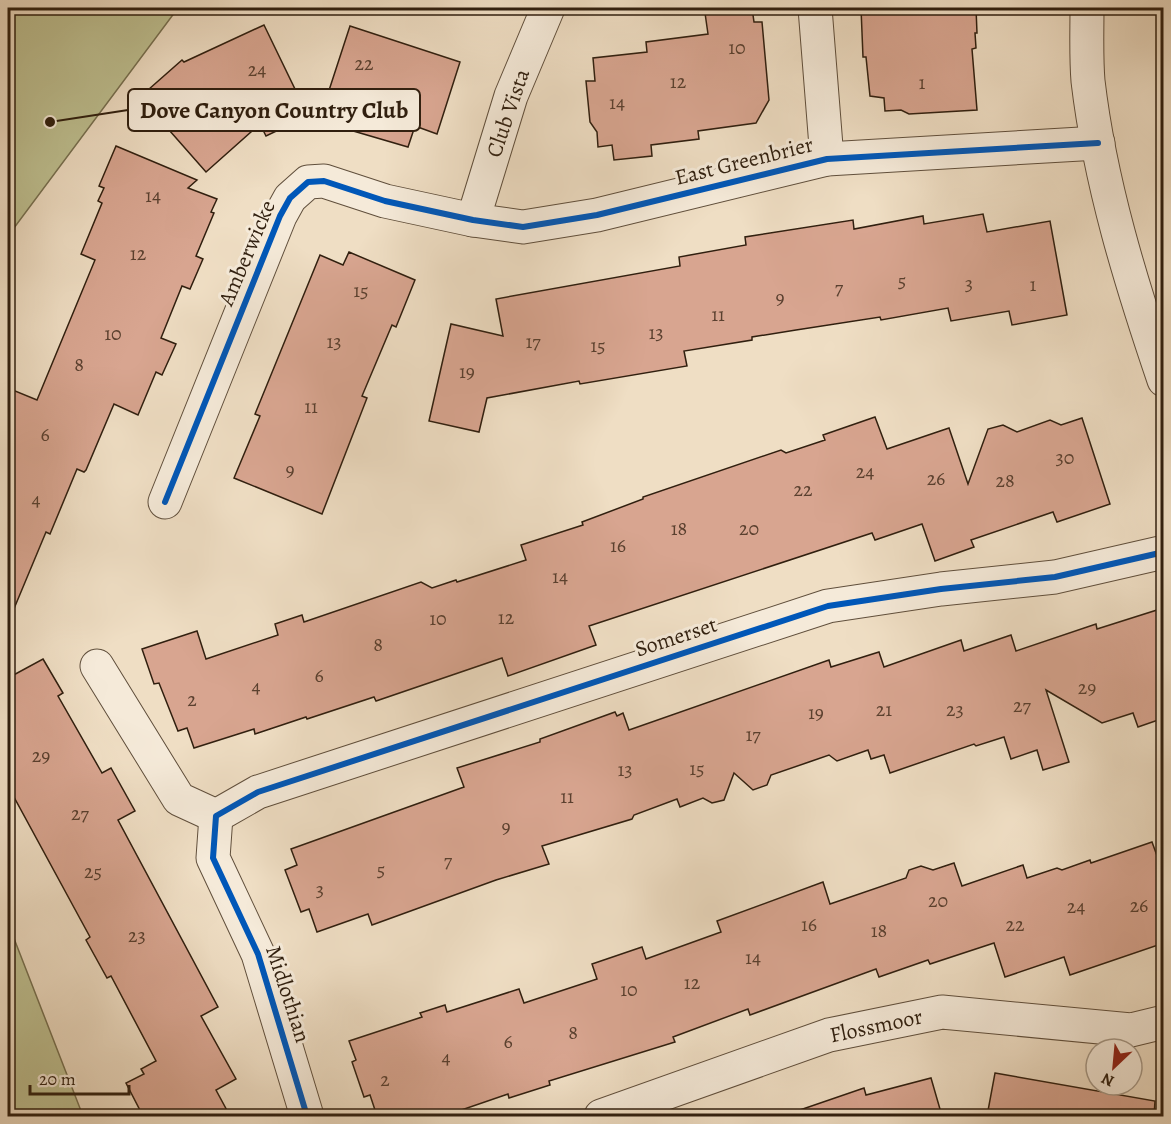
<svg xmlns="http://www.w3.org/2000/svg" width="1171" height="1124" viewBox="0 0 1171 1124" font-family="Alegreya,serif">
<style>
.green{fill:#bec091;stroke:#777050;stroke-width:1.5}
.building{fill:#d8a590;stroke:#301f0f;stroke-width:1.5}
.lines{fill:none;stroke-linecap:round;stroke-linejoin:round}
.minor-casing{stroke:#604f3c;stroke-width:35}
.minor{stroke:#f5ead9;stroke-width:33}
.cycleway-casing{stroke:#f5ead9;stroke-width:10}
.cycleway{stroke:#0057b8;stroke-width:6}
.labels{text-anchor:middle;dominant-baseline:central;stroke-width:6;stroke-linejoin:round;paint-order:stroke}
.number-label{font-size:20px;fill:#5a402f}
.street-label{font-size:22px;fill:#301f0f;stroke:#f5ead9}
.leader{fill:none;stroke:#301f0f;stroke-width:2}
.callout-dot{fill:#301f0f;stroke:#f5ead9;stroke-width:2}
.callout{fill:#f5ead9;stroke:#301f0f;stroke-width:2}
.callout-label{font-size:24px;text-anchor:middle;font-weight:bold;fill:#301f0f}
</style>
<rect width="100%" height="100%" fill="#efdec4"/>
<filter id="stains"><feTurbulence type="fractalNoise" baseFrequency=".00333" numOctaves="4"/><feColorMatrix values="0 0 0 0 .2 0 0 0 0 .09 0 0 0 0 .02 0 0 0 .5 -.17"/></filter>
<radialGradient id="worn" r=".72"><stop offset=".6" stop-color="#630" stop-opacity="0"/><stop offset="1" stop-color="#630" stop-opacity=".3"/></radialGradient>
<!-- green -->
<g class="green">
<path d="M 8,8 L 178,8 L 8,236 Z"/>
<path d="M 8,923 L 83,1116 L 8,1116 Z"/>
</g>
<!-- building -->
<g class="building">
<path d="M 726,8 L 752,8 L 754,22 L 762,22 L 769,100 L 756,123 L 698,131 L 699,139 L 651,145 L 652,156 L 614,160 L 612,145 L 598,147 L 597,132 L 590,122 L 586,81 L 595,81 L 593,58 L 647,52 L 646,42 L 708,34 L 705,13 L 726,11 Z"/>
<path d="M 861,8 L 976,8 L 977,33 L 975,33 L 976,48 L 972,49 L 977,110 L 909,114 L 901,110 L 885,111 L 884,98 L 870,96 L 866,57 L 863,57 Z"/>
<path d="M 264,25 L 308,116 L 266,136 L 260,124 L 206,172 L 140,97 L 182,60 L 184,62 Z"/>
<path d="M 350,26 L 460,62 L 437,134 L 415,126 L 408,147 L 319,121 Z"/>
<path d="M 116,146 L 197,180 L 188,188 L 217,199 L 211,212 L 214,213 L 196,256 L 203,259 L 190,289 L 182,286 L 161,338 L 176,344 L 162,375 L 156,372 L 138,415 L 114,404 L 86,470 L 84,472 L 77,469 L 50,534 L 46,532 L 8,623 L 8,388 L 37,400 L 95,260 L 81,254 L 102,203 L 98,201 L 104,188 L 99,186 Z"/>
<path d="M 983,214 L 987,232 L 1050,221 L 1067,315 L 1012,325 L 1009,311 L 951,321 L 948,308 L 881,320 L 880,317 L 796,330 L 752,337 L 752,340 L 684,351 L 687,366 L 580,384 L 579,381 L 487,398 L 479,432 L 429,421 L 451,324 L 503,336 L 496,299 L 680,266 L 679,257 L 746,245 L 745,237 L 853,220 L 854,229 L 923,216 L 924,224 Z"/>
<path d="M 349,252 L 415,280 L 396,327 L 392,325 L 362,396 L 367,398 L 322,514 L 234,478 L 260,416 L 255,414 L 320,255 L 343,265 Z"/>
<path d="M 875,417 L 887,449 L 949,428 L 968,484 L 988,429 L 1003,425 L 1017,432 L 1050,420 L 1061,425 L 1082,418 L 1110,504 L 1057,522 L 1053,512 L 971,540 L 974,547 L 935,561 L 922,524 L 875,540 L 872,533 L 589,626 L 596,645 L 508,676 L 502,658 L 376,701 L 374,697 L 307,719 L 306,717 L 255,734 L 254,729 L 194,748 L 187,728 L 178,731 L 159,683 L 154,684 L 142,649 L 197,631 L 206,659 L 278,635 L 275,624 L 302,615 L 304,622 L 421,582 L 432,588 L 456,580 L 457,582 L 526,560 L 521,545 L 583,525 L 582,522 L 643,499 L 643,497 L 781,450 L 786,453 L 825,440 L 823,435 Z"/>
<path d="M 1157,610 L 1164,628 L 1164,718 L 1138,727 L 1133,713 L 1102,723 L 1046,690 L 1069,762 L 1043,770 L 1037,750 L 1011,759 L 1004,737 L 976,746 L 974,744 L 890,773 L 884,755 L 871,759 L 868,750 L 837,761 L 829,755 L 809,762 L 771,775 L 767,785 L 753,790 L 734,773 L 724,800 L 712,803 L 703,798 L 680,807 L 677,799 L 634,815 L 632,819 L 542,846 L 549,864 L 496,880 L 372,925 L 368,914 L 317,932 L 309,909 L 301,912 L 285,870 L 297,865 L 291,849 L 464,787 L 457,768 L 540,742 L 540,739 L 615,712 L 617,716 L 623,713 L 629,730 L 829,660 L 831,667 L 879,652 L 884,667 L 961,640 L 964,651 L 1011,635 L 1016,651 L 1096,624 L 1097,629 Z"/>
<path d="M 43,659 L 63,693 L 58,696 L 102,773 L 111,768 L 135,811 L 118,820 L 218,1007 L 201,1016 L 236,1079 L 216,1090 L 230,1116 L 143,1116 L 126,1083 L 144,1074 L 141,1069 L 156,1061 L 111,976 L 107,978 L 86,940 L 90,937 L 8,786 L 8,678 Z"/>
<path d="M 1152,842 L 1164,875 L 1164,943 L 1070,975 L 1064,957 L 1005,977 L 994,943 L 930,964 L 928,960 L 879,977 L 876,969 L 750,1015 L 748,1009 L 673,1037 L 675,1042 L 549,1081 L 550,1085 L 509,1098 L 508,1094 L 444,1116 L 377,1116 L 370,1095 L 364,1097 L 352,1062 L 356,1060 L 349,1041 L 422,1017 L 420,1013 L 445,1005 L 447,1012 L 519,989 L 524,1003 L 597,979 L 592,964 L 642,947 L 646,959 L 721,932 L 717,921 L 823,882 L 830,904 L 906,878 L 909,870 L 921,866 L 933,870 L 954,863 L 962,886 L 1023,865 L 1027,878 L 1057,868 L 1062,870 L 1090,860 L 1091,863 Z"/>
<path d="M 995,1073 L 1155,1101 L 1154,1116 L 987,1116 Z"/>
<path d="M 931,1078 L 942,1116 L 795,1116 L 794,1112 L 864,1088 L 866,1095 Z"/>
</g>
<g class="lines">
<defs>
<g id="minor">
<path d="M 815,8 L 827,159"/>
<path d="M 1087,8 C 1087,32 1086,57 1088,81 C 1100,183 1131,283 1164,380"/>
<path d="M 473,220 L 511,96 L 548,8"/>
<path d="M 165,502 L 280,216 L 290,198 L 308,182 L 324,181 L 385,201 L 473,220 L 523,227 L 597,215 L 827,159 L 1098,143"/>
<path d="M 97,666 L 179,799 L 216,816"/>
<path d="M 216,816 L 258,792 L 828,606 L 941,589 L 1055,577 L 1164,552"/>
<path d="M 216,816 L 213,858 L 258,954 L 307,1116"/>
<path d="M 601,1116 L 829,1035 L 942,1012 L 1131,1030 L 1164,1022"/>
</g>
</defs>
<!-- minor casing -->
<use href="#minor" class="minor-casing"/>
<!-- minor -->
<use href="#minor" class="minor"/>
<defs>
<g id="cycleway">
<path d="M 165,502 L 280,216 L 290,198 L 308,182 L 324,181 L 385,201 L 473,220 L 523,227 L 597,215 L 827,159 L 1098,143"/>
<path d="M 307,1116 L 258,954 L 213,858 L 216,816 L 258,792 L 828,606 L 941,589 L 1055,577 L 1164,552"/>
</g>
</defs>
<!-- cycleway casing -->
<use href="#cycleway" class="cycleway-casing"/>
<!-- cycleway -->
<use href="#cycleway" class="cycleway"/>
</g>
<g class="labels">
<!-- number labels -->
<g class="number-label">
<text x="737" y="47">10</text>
<text x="364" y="63">22</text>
<text x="257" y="69">24</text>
<text x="678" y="81">12</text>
<text x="922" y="82">1</text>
<text x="617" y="102">14</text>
<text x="153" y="195">14</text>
<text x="138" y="253">12</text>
<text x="902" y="280">5</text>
<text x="969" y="283">3</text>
<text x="1033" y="284">1</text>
<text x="839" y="287">7</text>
<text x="361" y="290">15</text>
<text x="780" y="297">9</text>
<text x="718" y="314">11</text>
<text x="656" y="332">13</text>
<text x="113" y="333">10</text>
<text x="334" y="341">13</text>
<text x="533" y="341">17</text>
<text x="598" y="345">15</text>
<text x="79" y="364">8</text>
<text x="467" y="371">19</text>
<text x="311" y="406">11</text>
<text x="45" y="434">6</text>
<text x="1065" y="457">30</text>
<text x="290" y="469">9</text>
<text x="865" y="471">24</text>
<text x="936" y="478">26</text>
<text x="1005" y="480">28</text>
<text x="803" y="489">22</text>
<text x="36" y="499">4</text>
<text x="679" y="528">18</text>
<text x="749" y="528">20</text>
<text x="618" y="545">16</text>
<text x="560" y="576">14</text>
<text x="506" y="617">12</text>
<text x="438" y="618">10</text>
<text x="378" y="644">8</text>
<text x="319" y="675">6</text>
<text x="256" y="686">4</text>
<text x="1087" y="687">29</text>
<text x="192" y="699">2</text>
<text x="1022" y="705">27</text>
<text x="884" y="709">21</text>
<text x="955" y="709">23</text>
<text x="816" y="712">19</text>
<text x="753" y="734">17</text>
<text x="41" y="755">29</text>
<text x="697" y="768">15</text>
<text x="625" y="769">13</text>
<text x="567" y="796">11</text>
<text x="80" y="813">27</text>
<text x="506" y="826">9</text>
<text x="448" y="860">7</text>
<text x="381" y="869">5</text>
<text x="93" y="871">25</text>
<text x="320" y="889">3</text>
<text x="938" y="900">20</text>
<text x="1139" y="905">26</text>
<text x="1076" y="906">24</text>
<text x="809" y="924">16</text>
<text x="1015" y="924">22</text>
<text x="879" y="930">18</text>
<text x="137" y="935">23</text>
<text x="753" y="957">14</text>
<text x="692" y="982">12</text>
<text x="629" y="989">10</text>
<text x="573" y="1032">8</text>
<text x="508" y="1041">6</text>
<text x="446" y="1057">4</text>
<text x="385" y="1079">2</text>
</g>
<!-- street labels -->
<g class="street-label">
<text transform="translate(508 113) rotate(-71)">Club Vista</text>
<text transform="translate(744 161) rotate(-14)">East Greenbrier</text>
<text transform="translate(247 253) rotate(-67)">Amberwicke</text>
<text transform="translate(676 637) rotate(-18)">Somerset</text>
<text transform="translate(288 994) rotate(72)">Midlothian</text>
<text transform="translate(876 1026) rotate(-12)">Flossmoor</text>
</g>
</g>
<!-- callouts -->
<path class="leader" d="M50 122L128 110"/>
<circle class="callout-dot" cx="50" cy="122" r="6"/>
<rect class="callout" x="128" y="89" width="292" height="42" rx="6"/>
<g class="callout-label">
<text x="274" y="118">Dove Canyon Country Club</text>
</g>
<!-- margin -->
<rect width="1171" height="1124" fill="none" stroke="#efdec4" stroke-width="30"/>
<rect x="9" y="9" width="1153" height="1106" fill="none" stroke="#301f0f" stroke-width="3"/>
<rect x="15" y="15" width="1141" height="1094" fill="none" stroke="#301f0f" stroke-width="1.5"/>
<!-- north arrow -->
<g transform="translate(1114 1067) rotate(206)"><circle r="28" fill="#f5ead9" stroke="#a69988" stroke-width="1.5"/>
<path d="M0-4.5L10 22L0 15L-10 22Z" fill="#8f2418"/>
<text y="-9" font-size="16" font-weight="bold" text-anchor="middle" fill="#301f0f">N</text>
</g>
<!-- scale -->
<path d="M30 1085v9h99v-9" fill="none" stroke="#301f0f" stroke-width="3"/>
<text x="39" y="1085" font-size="18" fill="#301f0f" stroke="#f5ead9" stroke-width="4.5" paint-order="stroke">20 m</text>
<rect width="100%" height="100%" filter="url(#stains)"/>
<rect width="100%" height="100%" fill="url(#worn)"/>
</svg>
